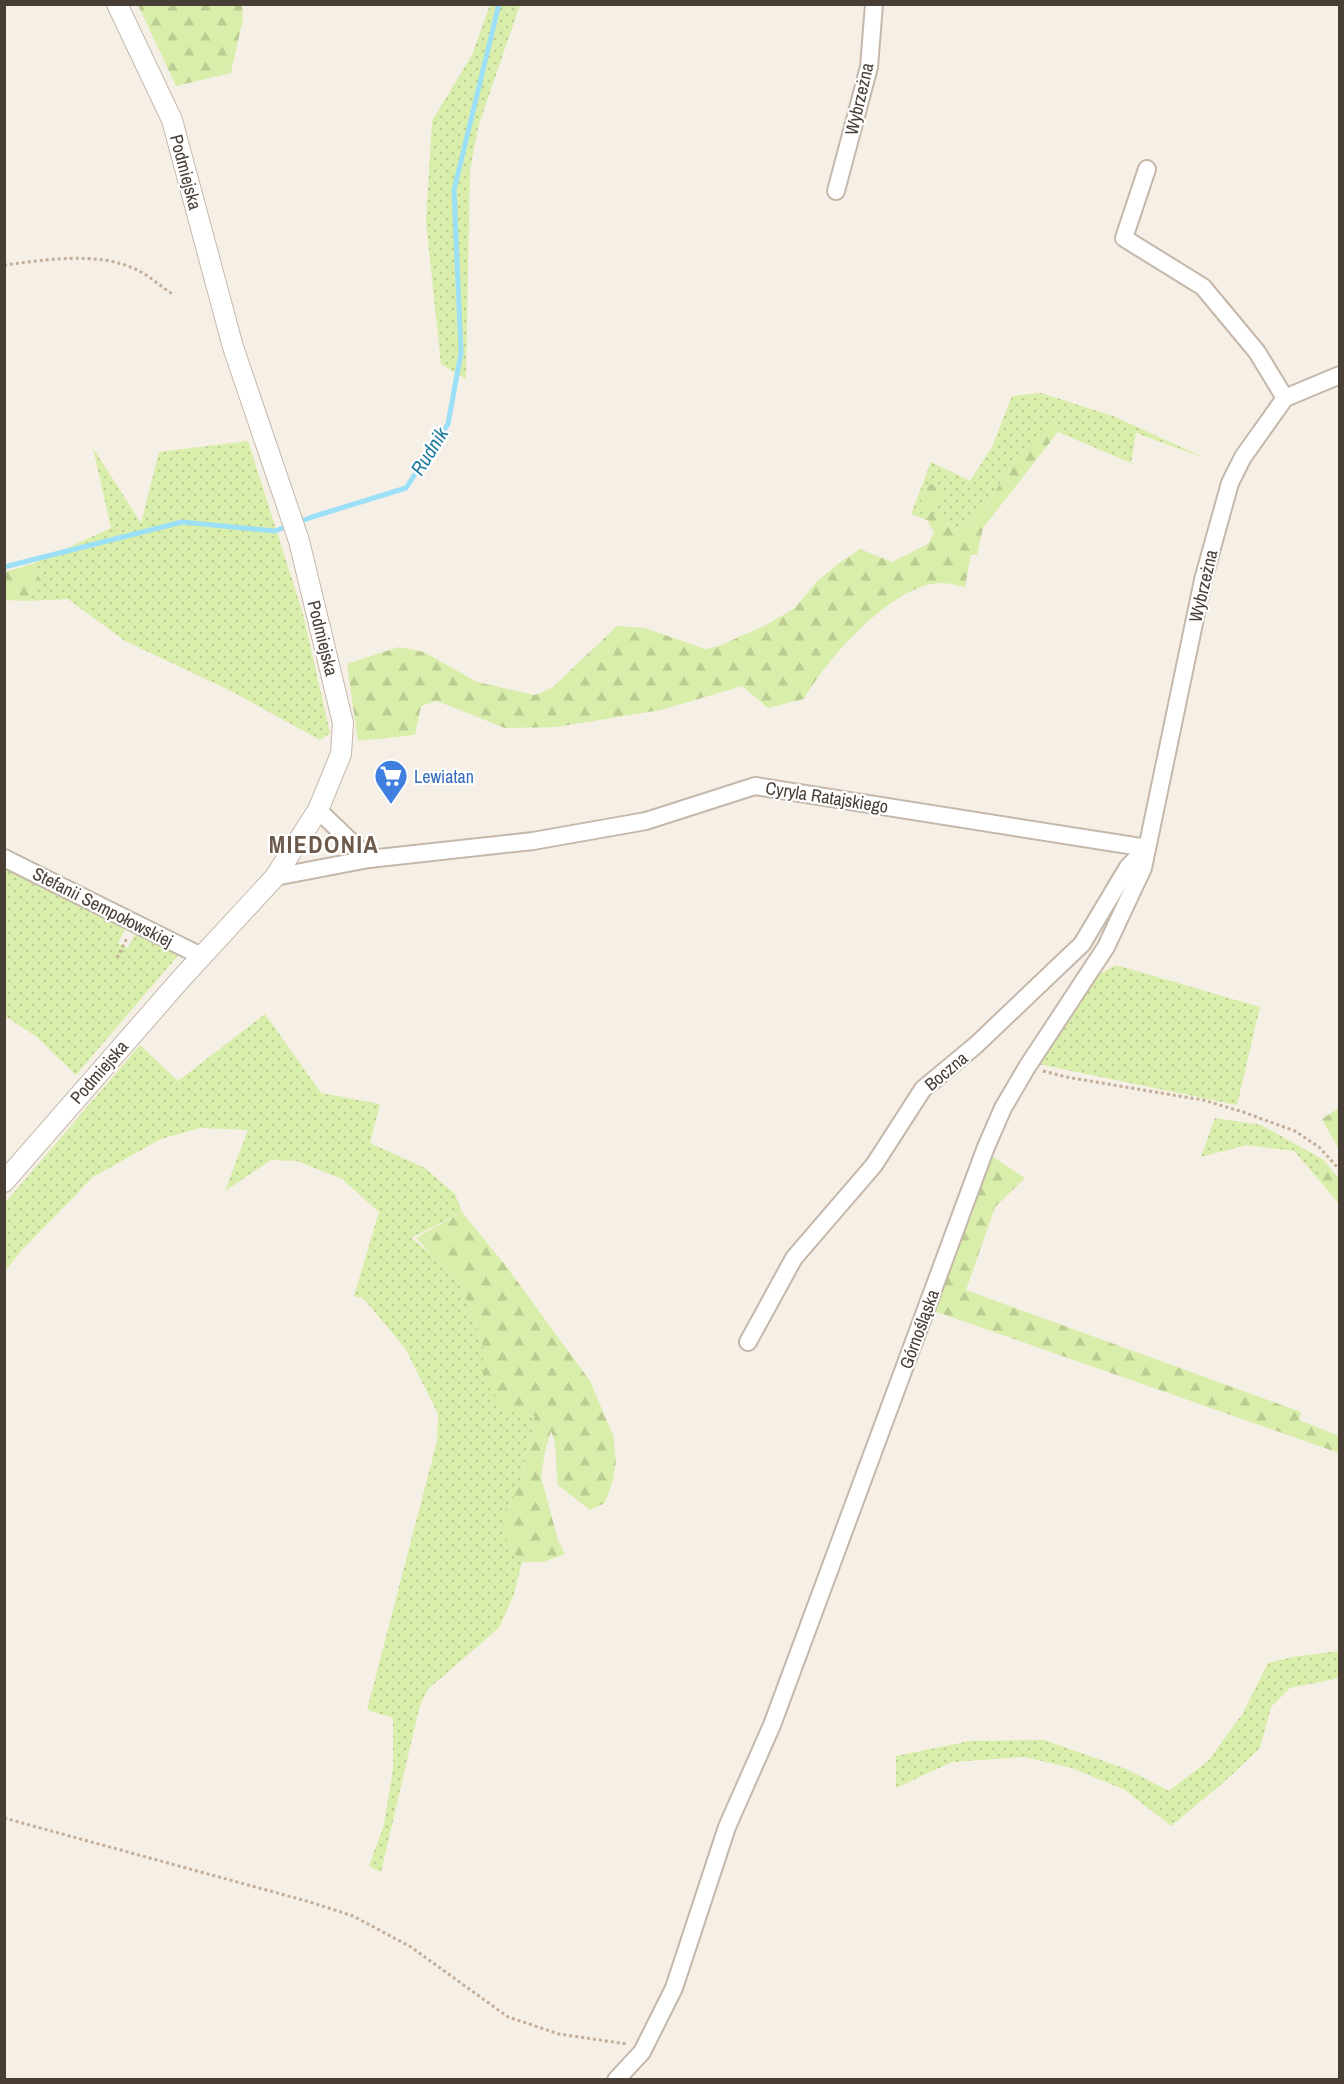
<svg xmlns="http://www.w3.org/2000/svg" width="1344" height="2084" viewBox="0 0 1344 2084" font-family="'Archivo Narrow',sans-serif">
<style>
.grass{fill:url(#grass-dots)}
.forest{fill:url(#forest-firs)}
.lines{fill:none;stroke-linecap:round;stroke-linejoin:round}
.stream{stroke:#9ce0f8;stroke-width:5}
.minor-casing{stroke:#c5b8ab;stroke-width:20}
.tertiary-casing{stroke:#c5b8ab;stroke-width:22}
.path{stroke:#c5ae97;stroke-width:3;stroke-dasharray:3 3;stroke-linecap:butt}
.minor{stroke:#fff;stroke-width:16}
.tertiary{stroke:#fff;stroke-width:20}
.labels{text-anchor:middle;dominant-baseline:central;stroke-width:4.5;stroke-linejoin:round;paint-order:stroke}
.street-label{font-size:18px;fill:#493e35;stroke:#fff}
.shop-label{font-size:18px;fill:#366cbe;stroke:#fff;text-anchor:start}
.water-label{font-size:20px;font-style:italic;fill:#1e7b9e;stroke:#fff}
.district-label{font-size:24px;font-weight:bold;letter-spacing:1.5px;fill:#6d5a4b;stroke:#fff}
</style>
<defs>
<pattern id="grass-dots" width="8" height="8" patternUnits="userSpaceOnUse" patternTransform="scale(1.5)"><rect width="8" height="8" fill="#d9eeab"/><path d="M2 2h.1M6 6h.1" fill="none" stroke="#bccd94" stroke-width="1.8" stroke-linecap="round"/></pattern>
<pattern id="forest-firs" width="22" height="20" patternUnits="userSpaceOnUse" patternTransform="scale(1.5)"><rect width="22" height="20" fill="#d9eeab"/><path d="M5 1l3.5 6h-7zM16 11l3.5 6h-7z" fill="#bccd94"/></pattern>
</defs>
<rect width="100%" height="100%" fill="#f5efe6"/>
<!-- grass -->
<g class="grass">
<path d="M 490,5 L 520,5 L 479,124 L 470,170 L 466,379 L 441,364 L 426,222 L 432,121 L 472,55 Z"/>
<path d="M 1041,393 L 1113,416 L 1207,459 L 1136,433 L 1131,463 L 1058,432 L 1054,417 L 1011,467 L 980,514 L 962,529 L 954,528 L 946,522 L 929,521 L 911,514 L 931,462 L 970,481 L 992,447 L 1012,396 Z"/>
<path d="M 248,441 L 303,614 L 330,733 L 320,740 L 231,691 L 125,641 L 68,599 L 26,601 L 42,582 L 32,564 L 111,528 L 93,448 L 141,523 L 159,452 Z"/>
<path d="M 4,862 L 127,925 L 118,943 L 128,948 L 137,930 L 181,952 L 76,1075 L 38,1038 L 5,1016 Z"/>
<path d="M 1116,965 L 1260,1007 L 1237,1105 L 1038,1064 L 1096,976 Z"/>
<path d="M 265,1014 L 321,1093 L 380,1104 L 370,1143 L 425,1168 L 455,1194 L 462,1212 L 411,1238 L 434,1256 L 453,1276 L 464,1293 L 483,1346 L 483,1380 L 535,1416 L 521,1483 L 504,1513 L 511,1549 L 522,1562 L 514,1594 L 499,1628 L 428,1689 L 420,1705 L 381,1872 L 369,1866 L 384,1825 L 393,1769 L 393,1718 L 367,1710 L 437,1441 L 438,1414 L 405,1348 L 363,1298 L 354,1296 L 379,1212 L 342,1179 L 297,1161 L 271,1160 L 225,1191 L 248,1130 L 200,1128 L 161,1139 L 93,1177 L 22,1250 L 5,1271 L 5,1203 L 140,1045 L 178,1081 Z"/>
<path d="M 1215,1118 L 1261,1125 L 1324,1160 L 1319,1180 L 1294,1151 L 1247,1145 L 1201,1157 Z"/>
<path d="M 1339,1651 L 1339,1678 L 1290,1688 L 1271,1707 L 1260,1748 L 1224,1782 L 1171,1826 L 1125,1790 L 1072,1768 L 1024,1757 L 952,1762 L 896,1788 L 896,1756 L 970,1741 L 1044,1740 L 1126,1769 L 1169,1791 L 1208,1761 L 1243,1713 L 1268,1663 L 1293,1657 Z"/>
</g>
<!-- forest -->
<g class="forest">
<path d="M 138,5 L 242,5 L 243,18 L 231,73 L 176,86 Z"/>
<path d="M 1054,417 L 1058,432 L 983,528 L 977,555 L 971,555 L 965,587 C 958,586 950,583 942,583 C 894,582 825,661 804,699 L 768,708 L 742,686 L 661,710 L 556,727 L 505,728 L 437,701 L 421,706 L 415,735 L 358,741 L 347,664 L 399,647 L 424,652 L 477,682 L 535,695 L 552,688 L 617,626 L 645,628 L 705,649 L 716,647 L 766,625 L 795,608 L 817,581 L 838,564 L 860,549 L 892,562 L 928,544 L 934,533 L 920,505 L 927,485 L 937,484 C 946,495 938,502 932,513 L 954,528 L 962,529 C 987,511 995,490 1011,467 C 1024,448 1039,432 1054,417 Z"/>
<path d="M 32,564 L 42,582 L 26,601 L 5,600 L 5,572 Z"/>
<path d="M 1339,1108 L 1339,1150 L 1322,1119 Z"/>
<path d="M 990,1155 L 1025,1178 L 995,1207 L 966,1290 L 1301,1412 L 1299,1420 L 1339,1436 L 1339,1453 L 934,1311 Z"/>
<path d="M 1324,1160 L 1339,1179 L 1339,1204 L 1319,1180 Z"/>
<path d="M 462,1212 L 506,1266 L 590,1381 L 613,1435 L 616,1461 L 613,1480 L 605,1503 L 590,1510 L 558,1485 C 555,1468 558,1447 551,1431 L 545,1451 L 541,1477 L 558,1540 L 565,1554 L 543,1562 L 522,1562 L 511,1549 L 503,1530 L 504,1513 L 521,1483 L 535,1416 L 507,1411 L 483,1379 L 483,1346 L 464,1293 L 453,1276 L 416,1238 Z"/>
</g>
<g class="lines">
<!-- stream -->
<path class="stream" d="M 4,567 L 182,522 L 275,531 L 312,517 L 406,488 L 448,424 L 461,353 L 454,190 L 499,4"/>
<defs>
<g id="minor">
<path d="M 1147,169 L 1124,238 L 1203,287 L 1257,352 L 1285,398"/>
<path d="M 836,191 L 869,67 L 874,4"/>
<path d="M 318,810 L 369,859"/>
<path d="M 4,858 L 201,956"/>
<path d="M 275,877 L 369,859 L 533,841 L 646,821 L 755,786 L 1147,848"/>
<path d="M 748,1342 L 794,1258 L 874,1165 L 923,1089 L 976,1045 L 1082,944 L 1128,867 L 1147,848"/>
<path d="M 616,2080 L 642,2052 L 674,1988 L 727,1827 L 772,1725 L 986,1147 L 1003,1108 L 1027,1067 L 1106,947 L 1143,868 L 1203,580 L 1230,483 L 1243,457 L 1285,398 L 1340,375"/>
</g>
<path id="tertiary" d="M 4,1182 L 180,980 L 275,877 L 318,810 L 341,754 L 343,723 L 299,541 L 233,347 L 172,120 L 117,4"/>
</defs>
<!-- minor casing -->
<use href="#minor" class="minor-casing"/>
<!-- tertiary casing -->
<use href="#tertiary" class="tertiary-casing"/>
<!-- path -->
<g class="path">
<path d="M 4,265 C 45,260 97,251 135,269 C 149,275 161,287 174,295"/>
<path d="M 117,958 L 127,938"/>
<path d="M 1043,1071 L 1066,1077 L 1203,1100 L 1243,1112 L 1295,1131 L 1319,1147 L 1340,1170"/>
<path d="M 4,1818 L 310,1902 L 353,1916 L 411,1947 L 508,2017 L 559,2034 L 627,2044"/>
</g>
<!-- minor -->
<use href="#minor" class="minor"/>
<!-- tertiary -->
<use href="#tertiary" class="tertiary"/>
</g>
<!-- icons -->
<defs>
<symbol id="supermarket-pin" viewBox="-11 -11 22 30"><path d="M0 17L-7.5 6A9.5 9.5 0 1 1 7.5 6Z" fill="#3f7fe0" stroke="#fff"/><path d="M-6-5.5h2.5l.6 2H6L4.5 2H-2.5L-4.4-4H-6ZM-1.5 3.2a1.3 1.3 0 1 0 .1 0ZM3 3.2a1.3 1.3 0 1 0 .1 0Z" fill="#fff"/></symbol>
</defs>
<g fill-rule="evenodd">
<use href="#supermarket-pin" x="372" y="757" width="38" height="52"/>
</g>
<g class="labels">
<!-- street labels -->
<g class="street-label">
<text transform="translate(859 99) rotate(-77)">Wybrzeżna</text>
<text transform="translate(186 172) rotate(75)">Podmiejska</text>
<text transform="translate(1203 586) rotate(-77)">Wybrzeżna</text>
<text transform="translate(323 638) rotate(76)">Podmiejska</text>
<text transform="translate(827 797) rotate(9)">Cyryla Ratajskiego</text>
<text transform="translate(103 907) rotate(27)">Stefanii Sempołowskiej</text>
<text transform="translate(946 1071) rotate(-40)">Boczna</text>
<text transform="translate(99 1072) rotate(-49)">Podmiejska</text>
<text transform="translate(919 1329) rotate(-70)">Górnośląska</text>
</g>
<!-- shop labels -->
<g class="shop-label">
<text x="414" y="776">Lewiatan</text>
</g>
<!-- water labels -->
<g class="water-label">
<text transform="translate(429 451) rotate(-58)">Rudnik</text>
</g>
<!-- district labels -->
<g class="district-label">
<text x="324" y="844">MIEDONIA</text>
</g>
</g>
<!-- border -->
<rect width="1344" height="2084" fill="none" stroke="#493e35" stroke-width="12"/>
</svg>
